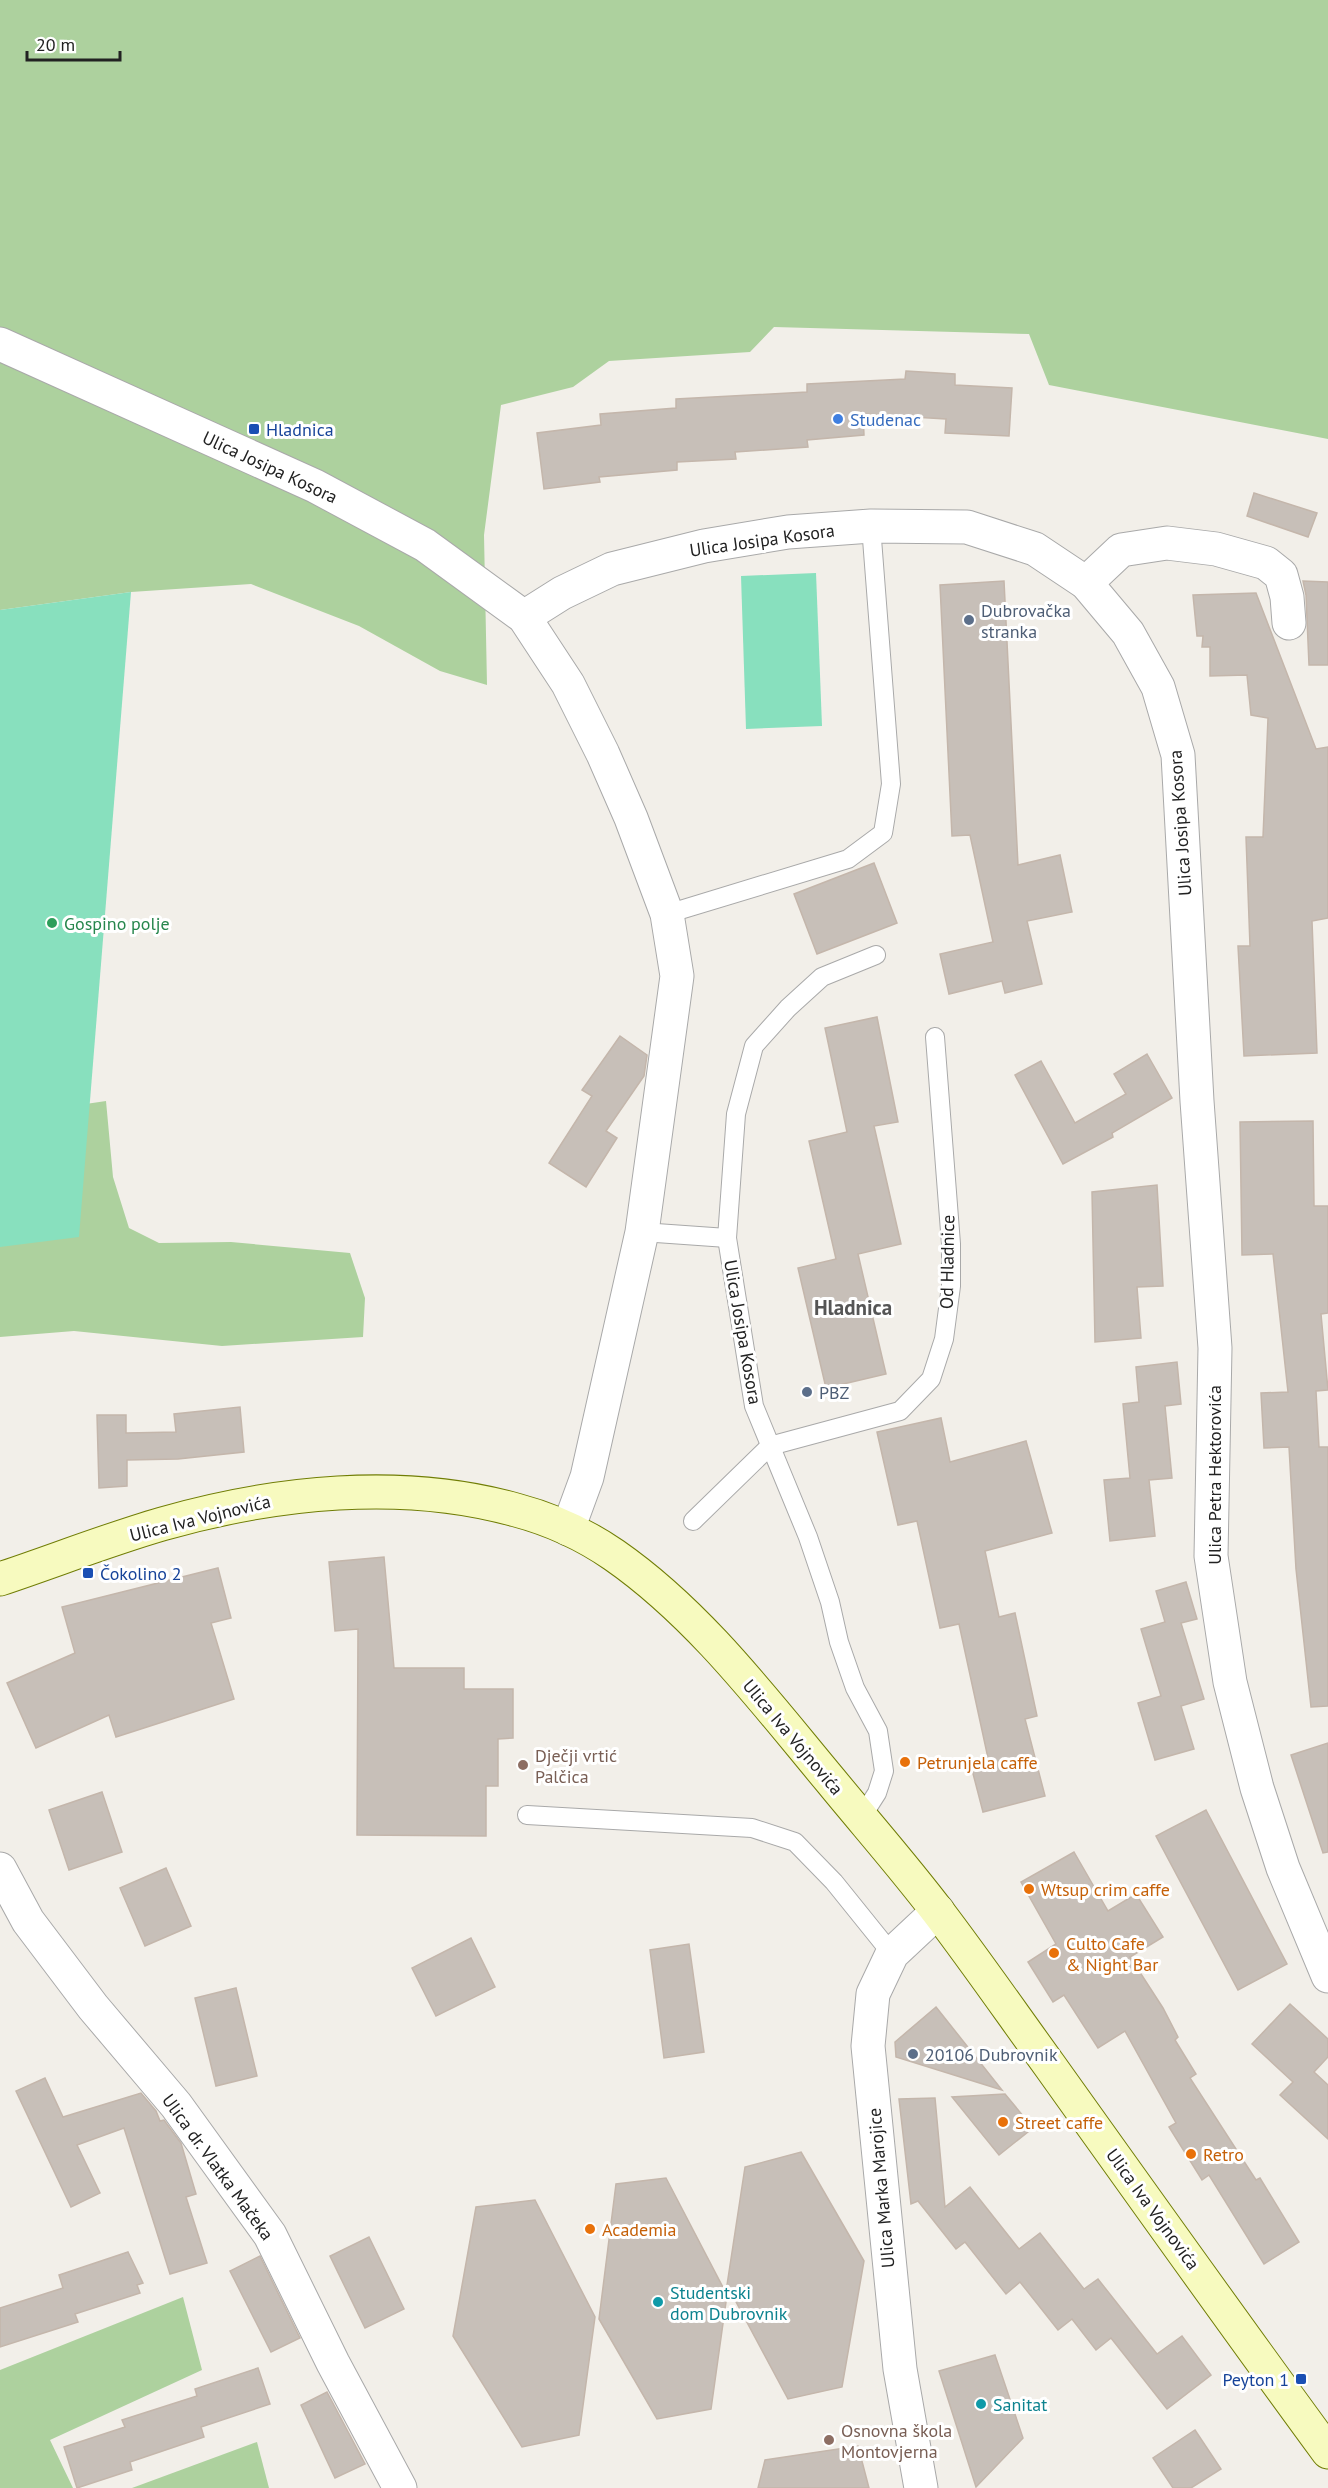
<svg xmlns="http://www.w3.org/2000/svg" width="1328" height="2488" viewBox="0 0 1328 2488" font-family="'PT Sans',sans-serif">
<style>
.forest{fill:#add19e}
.pitch{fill:#88e0be}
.building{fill:#c7bfb8;stroke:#c4b6ab;stroke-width:1.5}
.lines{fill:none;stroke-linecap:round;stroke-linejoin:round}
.lane-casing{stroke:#a9a9a9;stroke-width:20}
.street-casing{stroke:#a9a9a9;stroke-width:35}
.secondary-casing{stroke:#707d05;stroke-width:35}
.lane{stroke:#fff;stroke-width:18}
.street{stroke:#fff;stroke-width:33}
.secondary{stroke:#f7fabf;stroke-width:33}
.shop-dot{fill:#3f7fe0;stroke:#fff;stroke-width:2}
.transit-dot{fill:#1a4fb4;stroke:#fff;stroke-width:2}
.service-dot{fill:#5c6f8a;stroke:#fff;stroke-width:2}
.leisure-dot{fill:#2e9e5b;stroke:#fff;stroke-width:2}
.food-dot{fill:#e8710a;stroke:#fff;stroke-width:2}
.education-dot{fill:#8d6e63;stroke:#fff;stroke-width:2}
.culture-dot{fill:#0f9aa8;stroke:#fff;stroke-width:2}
.labels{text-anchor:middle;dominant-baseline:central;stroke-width:6;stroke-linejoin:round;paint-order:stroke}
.shop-label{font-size:18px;fill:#366cbe;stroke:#fff;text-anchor:start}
.transit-label{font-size:18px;fill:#164399;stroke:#fff;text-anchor:start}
.street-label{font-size:18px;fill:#222;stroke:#fff}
.service-label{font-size:18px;fill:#4e5e75;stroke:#fff;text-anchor:start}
.leisure-label{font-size:18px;fill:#27864d;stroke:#fff;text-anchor:start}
.education-label{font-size:18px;fill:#785e54;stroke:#fff;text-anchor:start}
.food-label{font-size:18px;fill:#c56008;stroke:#fff;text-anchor:start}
.culture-label{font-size:18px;fill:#0d838f;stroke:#fff;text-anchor:start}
.quarter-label{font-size:21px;font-weight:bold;fill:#555;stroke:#fff}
</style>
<rect width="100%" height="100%" fill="#f2efe9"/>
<!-- forest -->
<g class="forest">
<path d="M 0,0 L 1328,0 L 1328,439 L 1049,385 L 1029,334 L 774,327 L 750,352 L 609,361 L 573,387 L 501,405 L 484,535 L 487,685 L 440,671 L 359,626 L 251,584 L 131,592 L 0,610 Z"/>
<path d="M 106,1101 L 113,1177 L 129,1228 L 159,1243 L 231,1242 L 350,1253 L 365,1298 L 363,1337 L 222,1346 L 74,1331 L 0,1337 L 0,1210 L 79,1105 Z"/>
<path d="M 183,2297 L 202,2370 L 50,2440 L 73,2488 L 0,2488 L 0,2370 Z"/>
<path d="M 257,2442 L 269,2488 L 132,2488 Z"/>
</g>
<!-- pitch -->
<g class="pitch">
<path d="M 816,573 L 822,726 L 746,729 L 741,576 Z"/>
<path d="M 131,592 L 79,1237 L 0,1247 L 0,610 Z"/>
</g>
<!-- building -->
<g class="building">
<path d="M 906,371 L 955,374 L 955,385 L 1012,388 L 1009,436 L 945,433 L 946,419 L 863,414 L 864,435 L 807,440 L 808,447 L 735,452 L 736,459 L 677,462 L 677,470 L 599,477 L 600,482 L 544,489 L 537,433 L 601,425 L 600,414 L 676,408 L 676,399 L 807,392 L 807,384 L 905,379 Z"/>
<path d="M 1254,493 L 1317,513 L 1308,537 L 1247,516 Z"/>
<path d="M 1004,581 L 1018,865 L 1060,855 L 1072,912 L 1027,921 L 1042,984 L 1005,993 L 1002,981 L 949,994 L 940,954 L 993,942 L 970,835 L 952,836 L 940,585 Z"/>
<path d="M 1303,581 L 1328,582 L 1328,665 L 1309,665 L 1306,595 Z"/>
<path d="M 1256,593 L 1316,749 L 1328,747 L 1328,918 L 1312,921 L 1317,1053 L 1244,1056 L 1238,946 L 1250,946 L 1246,837 L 1263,837 L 1268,718 L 1251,715 L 1247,675 L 1210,676 L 1210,647 L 1202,647 L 1203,636 L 1197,636 L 1193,595 Z"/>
<path d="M 874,863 L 897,923 L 817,954 L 794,894 Z"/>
<path d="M 877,1017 L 898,1122 L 874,1126 L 901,1244 L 858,1254 L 886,1374 L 826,1388 L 798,1268 L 836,1259 L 809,1141 L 847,1132 L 825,1028 Z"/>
<path d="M 620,1036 L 647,1055 L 644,1076 L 606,1131 L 617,1138 L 586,1187 L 549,1163 L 592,1096 L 582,1090 Z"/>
<path d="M 1147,1054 L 1172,1098 L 1112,1133 L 1113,1137 L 1063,1164 L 1015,1075 L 1041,1061 L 1075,1123 L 1126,1094 L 1114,1074 Z"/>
<path d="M 1313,1121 L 1314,1206 L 1328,1206 L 1328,1313 L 1321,1314 L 1328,1390 L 1316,1391 L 1319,1447 L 1328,1447 L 1328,1706 L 1311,1707 L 1296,1569 L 1289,1447 L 1264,1448 L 1261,1393 L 1288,1392 L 1273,1254 L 1242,1255 L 1240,1122 Z"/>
<path d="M 1157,1185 L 1163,1286 L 1137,1287 L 1141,1338 L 1095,1342 L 1092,1192 Z"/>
<path d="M 1177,1362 L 1181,1404 L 1165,1406 L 1172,1478 L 1149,1480 L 1155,1536 L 1110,1541 L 1104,1480 L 1130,1478 L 1123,1404 L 1139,1402 L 1136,1367 Z"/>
<path d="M 240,1407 L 244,1452 L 178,1459 L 127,1460 L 127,1486 L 99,1488 L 97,1415 L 126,1415 L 126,1433 L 176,1432 L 174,1414 Z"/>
<path d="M 941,1418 L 950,1462 L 1026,1441 L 1052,1533 L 985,1551 L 999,1617 L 1015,1613 L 1037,1716 L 1025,1719 L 1045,1796 L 983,1812 L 970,1762 L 988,1758 L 959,1624 L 940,1628 L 917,1521 L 898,1525 L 877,1432 Z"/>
<path d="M 384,1557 L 394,1668 L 464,1668 L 464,1689 L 513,1689 L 513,1738 L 498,1739 L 498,1786 L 486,1786 L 486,1836 L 357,1835 L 358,1629 L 335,1631 L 329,1562 Z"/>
<path d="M 218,1568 L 231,1618 L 211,1623 L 234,1699 L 116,1737 L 109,1715 L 36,1748 L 7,1683 L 75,1653 L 62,1607 Z"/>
<path d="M 1186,1582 L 1197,1619 L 1181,1623 L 1204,1699 L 1181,1706 L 1194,1749 L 1155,1760 L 1138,1703 L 1161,1696 L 1141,1629 L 1165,1622 L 1156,1591 Z"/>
<path d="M 1328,1743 L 1328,1852 L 1323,1853 L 1291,1755 Z"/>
<path d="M 102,1792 L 122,1852 L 69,1870 L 49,1810 Z"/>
<path d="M 1206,1810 L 1287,1964 L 1238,1990 L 1156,1836 Z"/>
<path d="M 1074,1852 L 1108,1911 L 1136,1894 L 1163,1937 L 1130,1957 L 1163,2008 L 1178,2037 L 1175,2040 L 1196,2074 L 1190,2078 L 1256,2180 L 1260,2178 L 1299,2242 L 1264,2264 L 1209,2175 L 1202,2180 L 1169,2127 L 1176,2123 L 1125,2031 L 1098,2048 L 1064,1995 L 1053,2002 L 1028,1962 L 1056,1944 L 1021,1882 Z"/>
<path d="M 166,1868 L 191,1926 L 145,1946 L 120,1888 Z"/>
<path d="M 471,1938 L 495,1987 L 436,2016 L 412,1968 Z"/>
<path d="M 689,1944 L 704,2052 L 664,2058 L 650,1950 Z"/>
<path d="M 236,1988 L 257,2076 L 216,2086 L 195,1998 Z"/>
<path d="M 1290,2004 L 1328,2039 L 1328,2057 L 1314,2072 L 1328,2085 L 1328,2139 L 1280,2095 L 1293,2082 L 1252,2044 Z"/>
<path d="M 936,2007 L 1002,2090 L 896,2057 L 895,2042 Z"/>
<path d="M 45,2078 L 63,2117 L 141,2093 L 156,2111 L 160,2121 L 164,2120 L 181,2143 L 196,2194 L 186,2197 L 207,2263 L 170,2274 L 124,2128 L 77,2145 L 100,2193 L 71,2207 L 16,2091 Z"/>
<path d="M 1005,2094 L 1033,2128 L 999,2155 L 952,2097 Z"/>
<path d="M 935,2098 L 945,2207 L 970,2187 L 1019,2249 L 1040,2233 L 1084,2289 L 1098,2279 L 1157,2354 L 1182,2336 L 1211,2375 L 1167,2409 L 1111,2338 L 1096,2350 L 1072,2319 L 1058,2330 L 1020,2282 L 1006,2294 L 965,2242 L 956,2249 L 918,2201 L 911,2204 L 899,2099 Z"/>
<path d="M 801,2152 L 864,2261 L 842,2387 L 788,2399 L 727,2285 L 745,2167 Z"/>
<path d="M 666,2178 L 727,2295 L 711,2409 L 657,2419 L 599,2319 L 616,2184 Z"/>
<path d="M 535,2200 L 595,2317 L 579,2435 L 522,2447 L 453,2336 L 476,2207 Z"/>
<path d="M 369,2237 L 404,2309 L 365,2328 L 330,2256 Z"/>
<path d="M 128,2252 L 143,2283 L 137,2285 L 140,2293 L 75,2314 L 78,2322 L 0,2347 L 0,2308 L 63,2288 L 59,2275 Z"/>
<path d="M 260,2256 L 300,2338 L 271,2352 L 230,2271 Z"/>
<path d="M 995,2355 L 1023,2438 L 976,2487 L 939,2371 Z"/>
<path d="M 258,2368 L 270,2404 L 201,2427 L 204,2437 L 130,2462 L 132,2470 L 77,2488 L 64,2447 L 125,2427 L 122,2420 L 197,2396 L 195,2389 Z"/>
<path d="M 327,2392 L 365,2464 L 335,2478 L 301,2405 Z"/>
<path d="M 1195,2430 L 1221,2469 L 1191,2488 L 1173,2488 L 1153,2458 Z"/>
<path d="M 858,2446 L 869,2488 L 758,2488 L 765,2460 Z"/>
</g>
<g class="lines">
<defs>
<g id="lane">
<path d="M 667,914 L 848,859 L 883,833 L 891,784 L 871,526"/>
<path d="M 642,1232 L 727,1238"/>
<path d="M 693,1521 L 770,1446 L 900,1411 L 931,1379 L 944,1339 L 951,1286 L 951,1244 L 935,1037"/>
<path d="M 527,1815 L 752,1828 L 795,1842 L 834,1882 L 892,1954"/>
<path d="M 861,1818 L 877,1793 L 884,1771 L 878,1731 L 855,1688 L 839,1642 L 830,1602 L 808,1537 L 754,1406 L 727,1238 L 736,1114 L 754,1046 L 788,1008 L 822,977 L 876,955"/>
</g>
<g id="street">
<path d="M 0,344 L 315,486 L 425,545 L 524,617 L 568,684 L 603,754 L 631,818 L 667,914 L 677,976 L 642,1232 L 587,1477 L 568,1529"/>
<path d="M 1086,583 L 1121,550 L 1167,543 L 1216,549 L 1266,563 L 1281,575 L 1287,597 L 1289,623"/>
<path d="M 524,617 L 562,593 L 612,569 L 704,546 L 788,532 L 871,526 L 967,527 L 1035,549 L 1086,583 L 1128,633 L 1158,687 L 1178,755 L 1197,1101 L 1215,1348 L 1211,1556 L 1230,1682 L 1257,1788 L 1283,1868 L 1328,1976"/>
<path d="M 0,1869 L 28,1921 L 93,2007 L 176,2105 L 270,2235 L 333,2363 L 400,2488"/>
<path d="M 921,2488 L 900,2369 L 868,2046 L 873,1994 L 892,1954 L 938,1911"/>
</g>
<path id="secondary" d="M 0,1579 C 54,1561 107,1540 162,1524 C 274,1492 402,1478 516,1510 C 550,1519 585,1535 614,1555 C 699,1614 765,1702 831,1781 C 867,1825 905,1868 939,1913 C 977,1963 1013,2015 1050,2066 C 1142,2195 1234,2324 1328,2452"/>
</defs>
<!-- lane casing -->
<use href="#lane" class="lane-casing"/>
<!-- street casing -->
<use href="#street" class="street-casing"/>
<!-- secondary casing -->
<use href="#secondary" class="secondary-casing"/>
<!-- lane -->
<use href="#lane" class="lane"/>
<!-- street -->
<use href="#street" class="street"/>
<!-- secondary -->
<use href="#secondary" class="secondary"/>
</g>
<!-- markers -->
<circle class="shop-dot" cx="838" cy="419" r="6"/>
<g class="transit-dot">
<rect x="248" y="423" width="12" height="12" rx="3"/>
<rect x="82" y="1567" width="12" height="12" rx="3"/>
<rect x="1295" y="2373" width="12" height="12" rx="3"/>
</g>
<g class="service-dot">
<circle cx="969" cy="620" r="6"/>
<circle cx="807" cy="1392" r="6"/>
<circle cx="913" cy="2054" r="6"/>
</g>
<circle class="leisure-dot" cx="52" cy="923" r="6"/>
<g class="food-dot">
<circle cx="905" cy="1762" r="6"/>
<circle cx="1029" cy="1889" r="6"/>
<circle cx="1054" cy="1953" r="6"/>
<circle cx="1003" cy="2122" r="6"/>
<circle cx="1191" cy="2154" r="6"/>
<circle cx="590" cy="2229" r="6"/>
</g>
<g class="education-dot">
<circle cx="523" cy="1765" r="6"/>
<circle cx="829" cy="2440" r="6"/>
</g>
<g class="culture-dot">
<circle cx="658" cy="2302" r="6"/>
<circle cx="981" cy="2404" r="6"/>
</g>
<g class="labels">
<!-- shop labels -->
<g class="shop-label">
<text x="850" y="419">Studenac</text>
</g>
<!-- transit labels -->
<g class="transit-label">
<text x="266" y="429">Hladnica</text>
<text x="100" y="1573">Čokolino 2</text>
<text x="1289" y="2379" text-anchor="end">Peyton 1</text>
</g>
<!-- street labels -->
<g class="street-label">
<text transform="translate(270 467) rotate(25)">Ulica Josipa Kosora</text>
<text transform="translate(762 540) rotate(-8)">Ulica Josipa Kosora</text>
<text transform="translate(1180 823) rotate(-94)">Ulica Josipa Kosora</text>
<text transform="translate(947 1262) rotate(-89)">Od Hladnice</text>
<text transform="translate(743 1332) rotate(80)">Ulica Josipa Kosora</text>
<text transform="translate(1214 1475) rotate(-90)">Ulica Petra Hektorovića</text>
<text transform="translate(200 1518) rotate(-14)">Ulica Iva Vojnovića</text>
<text transform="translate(793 1737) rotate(50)">Ulica Iva Vojnovića</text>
<text transform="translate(218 2167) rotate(54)">Ulica dr. Vlatka Mačeka</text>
<text transform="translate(881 2188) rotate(-95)">Ulica Marka Marojice</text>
<text transform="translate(1153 2209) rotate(54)">Ulica Iva Vojnovića</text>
</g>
<!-- service labels -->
<g class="service-label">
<text x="981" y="610">Dubrovačka<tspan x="981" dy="21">stranka</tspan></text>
<text x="819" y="1392">PBZ</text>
<text x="925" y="2054">20106 Dubrovnik</text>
</g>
<!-- leisure labels -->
<g class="leisure-label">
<text x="64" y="923">Gospino polje</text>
</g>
<!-- education labels -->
<g class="education-label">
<text x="535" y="1755">Dječji vrtić<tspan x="535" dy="21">Palčica</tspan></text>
<text x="841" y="2430">Osnovna škola<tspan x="841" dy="21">Montovjerna</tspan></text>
</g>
<!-- food labels -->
<g class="food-label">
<text x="917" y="1762">Petrunjela caffe</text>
<text x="1041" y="1889">Wtsup crim caffe</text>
<text x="1066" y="1943">Culto Cafe<tspan x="1066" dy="21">&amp; Night Bar</tspan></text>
<text x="1015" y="2122">Street caffe</text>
<text x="1203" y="2154">Retro</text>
<text x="602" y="2229">Academia</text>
</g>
<!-- culture labels -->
<g class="culture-label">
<text x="670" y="2292">Studentski<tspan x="670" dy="21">dom Dubrovnik</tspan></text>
<text x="993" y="2404">Sanitat</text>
</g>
<!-- quarter labels -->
<g class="quarter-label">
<text x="853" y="1307">Hladnica</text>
</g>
</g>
<!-- scale -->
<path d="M27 51v9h93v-9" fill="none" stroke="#222222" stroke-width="3"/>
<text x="36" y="51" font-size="18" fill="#222222" stroke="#ffffff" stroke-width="4.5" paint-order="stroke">20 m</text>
</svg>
